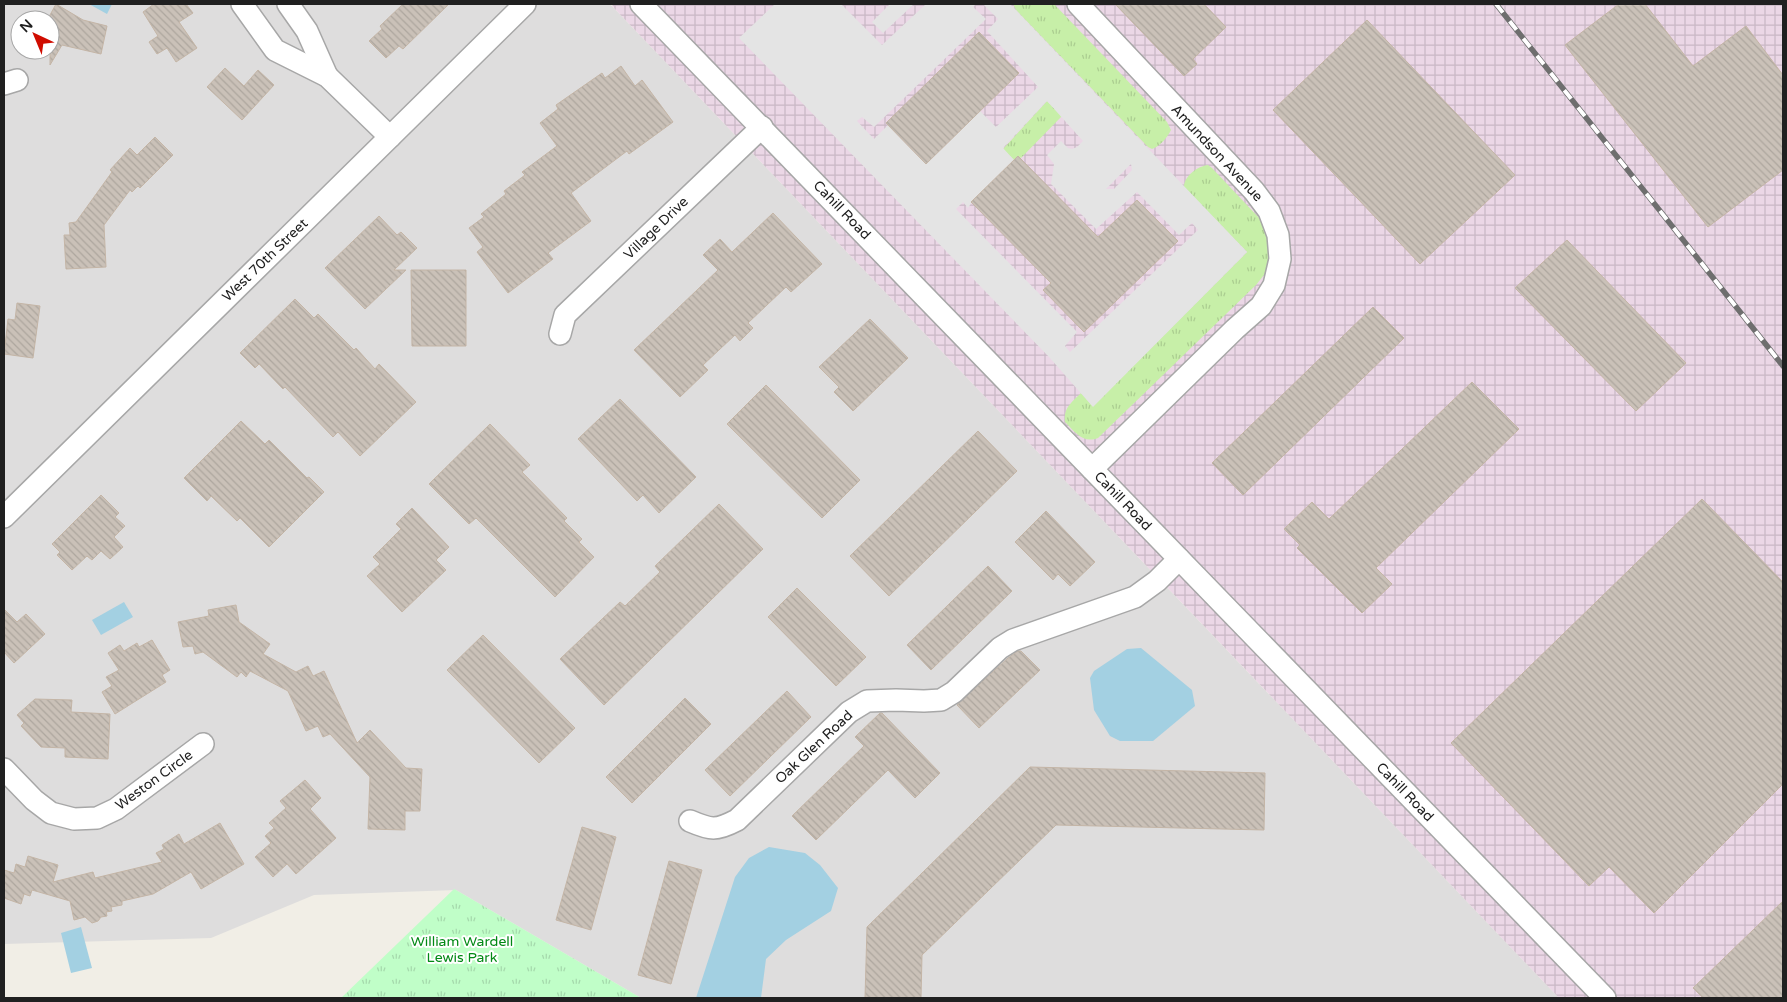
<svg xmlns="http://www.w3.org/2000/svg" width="1787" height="1002" viewBox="0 0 1787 1002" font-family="'Varela Round',sans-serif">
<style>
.residential{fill:#dedddd;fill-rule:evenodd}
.industrial{fill:url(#industrial-grid)}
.grass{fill:url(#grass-tufts)}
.park{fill:url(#park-tufts)}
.parking{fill:#e4e4e4;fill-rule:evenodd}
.water{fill:#a3d0e2}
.building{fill:url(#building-back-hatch);stroke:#c4b5a6}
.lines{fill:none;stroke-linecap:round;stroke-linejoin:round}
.minor-casing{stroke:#a7a7a7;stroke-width:24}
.minor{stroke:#fff;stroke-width:21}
.rail-casing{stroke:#6e6e6e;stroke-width:5.5}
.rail{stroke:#fff;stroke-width:4;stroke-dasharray:11;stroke-linecap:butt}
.labels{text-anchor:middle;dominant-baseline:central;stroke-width:4;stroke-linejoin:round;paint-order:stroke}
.street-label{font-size:14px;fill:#202020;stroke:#fff}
.park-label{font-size:14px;fill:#028915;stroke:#fff}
</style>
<defs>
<pattern id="industrial-grid" width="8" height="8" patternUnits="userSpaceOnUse" patternTransform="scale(1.25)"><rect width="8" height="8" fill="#ebd7e6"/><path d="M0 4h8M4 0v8" fill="none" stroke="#c9b8c5"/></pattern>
<pattern id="grass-tufts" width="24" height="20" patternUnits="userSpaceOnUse" patternTransform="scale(1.25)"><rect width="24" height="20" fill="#c7efa8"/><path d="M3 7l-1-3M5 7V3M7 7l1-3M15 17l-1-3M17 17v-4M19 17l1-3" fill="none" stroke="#abcd90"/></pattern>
<pattern id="park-tufts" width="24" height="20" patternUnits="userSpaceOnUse" patternTransform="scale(1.25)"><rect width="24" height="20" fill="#c0fec8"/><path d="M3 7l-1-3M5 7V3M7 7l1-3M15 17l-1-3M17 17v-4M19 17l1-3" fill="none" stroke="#a5d9ac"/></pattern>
<pattern id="building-back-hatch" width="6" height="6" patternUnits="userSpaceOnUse" patternTransform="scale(1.25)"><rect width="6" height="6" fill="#cac1b8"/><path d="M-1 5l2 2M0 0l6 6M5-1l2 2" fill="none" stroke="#ada69e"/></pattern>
</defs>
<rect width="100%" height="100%" fill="#f1eee6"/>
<!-- residential -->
<path class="residential" d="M 4,4 L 610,4 L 1559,998 L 641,998 L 456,890 L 314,895 L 211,938 L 4,944 ZM 20,20 L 50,20 L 50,50 L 20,50 Z"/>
<!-- industrial -->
<path class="industrial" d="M 614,4 L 1783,4 L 1783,998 L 1559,998 L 612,6 Z"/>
<!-- grass -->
<g class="grass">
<path d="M 1013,4 L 1054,4 L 1167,122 L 1171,130 C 1167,138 1160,146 1152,149 L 1148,147 L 1016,10 Z"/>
<path d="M 1047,101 L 1062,116 L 1021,158 L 1018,156 L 1014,160 L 1003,149 Z"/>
<path d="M 1208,165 L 1212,168 L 1262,221 L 1268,232 L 1270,260 L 1264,275 L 1256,285 L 1098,438 C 1083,444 1075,432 1065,422 C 1063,408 1072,402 1081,393 L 1093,406 L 1247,252 L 1184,187 C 1184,176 1198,166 1208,165 Z"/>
</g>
<!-- park -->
<path class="park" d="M 454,889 L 456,890 L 641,998 L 341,998 Z"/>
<!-- parking -->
<g class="parking">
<path d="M 775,4 L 841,4 L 882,45 L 926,4 L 976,4 L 973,7 L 986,19 L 874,127 L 862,117 L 857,121 L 874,139 L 888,125 L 926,164 L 980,111 L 996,127 L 1038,87 L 987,31 L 998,19 L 983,4 L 1010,4 L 1247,252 L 1093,407 L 1049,357 L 739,38 ZM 1047,101 L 1083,141 L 1077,147 L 1072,149 L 1068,148 L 1061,141 L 1047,155 L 1054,164 L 1051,184 L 1096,229 L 1137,192 L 1179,235 L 1192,223 L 1198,230 L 1070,352 L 1065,346 L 1077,332 L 956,209 L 963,202 L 968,208 L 972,202 L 1014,160 L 1003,148 ZM 1131,164 L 1132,170 L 1114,189 L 1106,189 Z"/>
<path d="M 890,4 L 914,4 L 883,33 L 872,22 Z"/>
</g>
<!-- water -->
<g class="water">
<path d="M 89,4 L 112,4 L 107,14 Z"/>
<path d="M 124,602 L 133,617 L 101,635 L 92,620 Z"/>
<path d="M 1141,648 L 1192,690 L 1195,706 L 1153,741 L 1120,741 L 1110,736 L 1094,710 L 1090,678 L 1094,671 L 1127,649 Z"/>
<path d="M 769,847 L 805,853 L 820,865 L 838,888 L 831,911 L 786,940 L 766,959 L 761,998 L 696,998 L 735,877 L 749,858 Z"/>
<path d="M 81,927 L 92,968 L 71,973 L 61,933 Z"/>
</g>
<!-- building -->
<g class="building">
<path d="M 56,4 L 83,20 L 107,26 L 101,54 L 62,45 L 50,65 L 50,15 Z"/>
<path d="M 154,4 L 186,4 L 193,13 L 179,22 L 197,48 L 176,62 L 167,48 L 157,54 L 149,42 L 158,36 L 143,12 Z"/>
<path d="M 403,4 L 449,4 L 403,49 L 399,46 L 386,58 L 369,41 L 382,29 L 380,26 Z"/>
<path d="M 1115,4 L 1204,4 L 1226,27 L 1193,59 L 1197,64 L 1184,76 Z"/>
<path d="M 1619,4 L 1645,4 L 1693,66 L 1746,26 L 1783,75 L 1783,170 L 1708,227 L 1565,45 Z"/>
<path d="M 1367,20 L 1515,175 L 1420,264 L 1273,110 Z"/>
<path d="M 979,32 L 1019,73 L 926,164 L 886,123 Z"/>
<path d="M 621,66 L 635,86 L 642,80 L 673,122 L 629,154 L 627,151 L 571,193 L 591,221 L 548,253 L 553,259 L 508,293 L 477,252 L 483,247 L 469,228 L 484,217 L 481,214 L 506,194 L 504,191 L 525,175 L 522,172 L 557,146 L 540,123 L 558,109 L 556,105 L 602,73 L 605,78 Z"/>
<path d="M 225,68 L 244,86 L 258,70 L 274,85 L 242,120 L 207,87 Z"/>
<path d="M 155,137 L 173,155 L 140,188 L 138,186 L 132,192 L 130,190 L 104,225 L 106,267 L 66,269 L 64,235 L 70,235 L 69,223 L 76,222 L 112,172 L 110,170 L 130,148 L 137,155 Z"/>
<path d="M 1018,156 L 1098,237 L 1137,200 L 1178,241 L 1084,332 L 1043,290 L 1051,283 L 971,202 Z"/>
<path d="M 773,213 L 822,264 L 791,292 L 786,287 L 748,323 L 753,328 L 740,341 L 735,335 L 703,365 L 708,370 L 680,397 L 634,350 L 718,270 L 703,255 L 720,239 L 732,252 Z"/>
<path d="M 379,216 L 397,235 L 401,232 L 417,248 L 394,270 L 406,270 L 365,309 L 325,268 Z"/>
<path d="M 1567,240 L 1686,363 L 1636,411 L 1515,288 Z"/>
<path d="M 411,270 L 466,270 L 466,346 L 412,346 Z"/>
<path d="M 295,299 L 314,318 L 318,314 L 354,350 L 356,348 L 375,369 L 379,364 L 416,402 L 360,456 L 338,432 L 333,437 L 285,387 L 283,389 L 259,364 L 255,368 L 240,353 Z"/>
<path d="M 17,303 L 40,306 L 33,358 L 4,354 L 8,319 L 15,320 Z"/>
<path d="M 1373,307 L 1404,338 L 1243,495 L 1212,463 Z"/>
<path d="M 870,319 L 908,358 L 853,411 L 834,392 L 839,387 L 819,367 Z"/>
<path d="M 1472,382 L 1519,429 L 1376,568 L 1392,584 L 1362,613 L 1297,548 L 1300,545 L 1284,529 L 1312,502 L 1329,519 Z"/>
<path d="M 766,385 L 860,480 L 822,518 L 727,424 Z"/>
<path d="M 620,399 L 696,477 L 659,513 L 643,495 L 637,501 L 578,439 Z"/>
<path d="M 241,421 L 265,444 L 269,440 L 307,478 L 309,477 L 324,492 L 269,547 L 240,518 L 237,521 L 211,496 L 207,501 L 184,478 Z"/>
<path d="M 490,424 L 530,465 L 522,472 L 567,518 L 564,521 L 582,539 L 579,542 L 594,557 L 555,597 L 476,518 L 469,524 L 429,484 Z"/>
<path d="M 978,431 L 1017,471 L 889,596 L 850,556 Z"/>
<path d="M 101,495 L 119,513 L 115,517 L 125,526 L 114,537 L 123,547 L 110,559 L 101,551 L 92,560 L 87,556 L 72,570 L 57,555 L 60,552 L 52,544 Z"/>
<path d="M 1702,499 L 1783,582 L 1783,784 L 1654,913 L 1609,867 L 1589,886 L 1451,743 Z"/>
<path d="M 719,504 L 763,549 L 604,705 L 560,659 L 620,602 L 625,606 L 660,572 L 655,566 Z"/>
<path d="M 412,508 L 449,547 L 436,560 L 446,570 L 402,612 L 367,576 L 380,564 L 373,557 L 401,529 L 396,524 Z"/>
<path d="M 1046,511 L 1095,562 L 1070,586 L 1058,574 L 1053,580 L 1015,542 Z"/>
<path d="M 988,566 L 1012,591 L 931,670 L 907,645 Z"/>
<path d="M 797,588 L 866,657 L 836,686 L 768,617 Z"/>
<path d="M 236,605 L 239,622 L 270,644 L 263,654 L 296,672 L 308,666 L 313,676 L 324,671 L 357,743 L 370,730 L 406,768 L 422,769 L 420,811 L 405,811 L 405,830 L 368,829 L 370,777 L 330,734 L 323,737 L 318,726 L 306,731 L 288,691 L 250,671 L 246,677 L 241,672 L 237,677 L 203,652 L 195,654 L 193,646 L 183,647 L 178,622 L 209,616 L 208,610 Z"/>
<path d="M 4,609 L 17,622 L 26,614 L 45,634 L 14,663 L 4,652 Z"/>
<path d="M 483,635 L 575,728 L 539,763 L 447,670 Z"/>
<path d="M 152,640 L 170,670 L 162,675 L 166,682 L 115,714 L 102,692 L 112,686 L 106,677 L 119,670 L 108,653 L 120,645 L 124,651 L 137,643 L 139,647 Z"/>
<path d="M 1018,651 L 1021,651 L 1040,670 L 979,728 L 957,705 L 1008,658 Z"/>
<path d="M 787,691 L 811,717 L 730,796 L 705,770 Z"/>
<path d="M 685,698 L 711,724 L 632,803 L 606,777 Z"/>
<path d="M 35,699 L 72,700 L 71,712 L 110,714 L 108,759 L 65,757 L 65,748 L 41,747 L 21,726 L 24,723 L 17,715 Z"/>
<path d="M 880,713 L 882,713 L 940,773 L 915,798 L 888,770 L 816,840 L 792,816 L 864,746 L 855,737 Z"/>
<path d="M 1030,767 L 1265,773 L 1264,830 L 1056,825 L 922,955 L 921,998 L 865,998 L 867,927 Z"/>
<path d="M 305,780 L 321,798 L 310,809 L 336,838 L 296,874 L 287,864 L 273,877 L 255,857 L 271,843 L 265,836 L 274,828 L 269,823 L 286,808 L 280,801 Z"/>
<path d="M 220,823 L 244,864 L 201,889 L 191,872 L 153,894 L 122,901 L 122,905 L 111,907 L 112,911 L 106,912 L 107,916 L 101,917 L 98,921 L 92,923 L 85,917 L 74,920 L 70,901 L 32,890 L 30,896 L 24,894 L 21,904 L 4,898 L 4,870 L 14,873 L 16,864 L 25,867 L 28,856 L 58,865 L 53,882 L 93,872 L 95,878 L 162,862 L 156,853 L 164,849 L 162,845 L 179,834 L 184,844 Z"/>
<path d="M 582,827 L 616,837 L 591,930 L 556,920 Z"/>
<path d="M 669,861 L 702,870 L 671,984 L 638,975 Z"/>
<path d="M 1783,901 L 1783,998 L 1703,998 L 1693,988 Z"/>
</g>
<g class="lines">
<defs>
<g id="minor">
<path d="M 242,4 L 275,50 L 327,76 L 390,137"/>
<path d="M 288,4 L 307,31 L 327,76"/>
<path d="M 641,4 L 1605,998"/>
<path d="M 1078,4 L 1254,191 L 1269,211 L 1278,235 L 1280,259 L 1274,285 L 1261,306 L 1235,329 L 1092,469"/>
<path d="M 4,84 L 17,80"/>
<path d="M 560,334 L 565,315 L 762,127"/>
<path d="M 4,517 L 525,4"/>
<path d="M 4,769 L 34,800 L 51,813 L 74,819 L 97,818 L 116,809 L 203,744"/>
<path d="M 690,821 C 711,830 716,831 737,820 L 849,712 L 867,701 L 896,700 L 924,701 L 941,700 L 954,692 L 1000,648 L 1013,640 L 1135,597 L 1157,581 L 1179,559"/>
</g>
</defs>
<!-- minor casing -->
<use href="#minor" class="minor-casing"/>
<!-- minor -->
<use href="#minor" class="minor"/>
<defs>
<path id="rail" d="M 1496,4 L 1783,366"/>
</defs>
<!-- rail casing -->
<use href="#rail" class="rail-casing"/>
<!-- rail -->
<use href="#rail" class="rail"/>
</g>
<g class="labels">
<!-- street labels -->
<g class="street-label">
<text transform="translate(1217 153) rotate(47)">Amundson Avenue</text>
<text transform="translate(842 210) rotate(46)">Cahill Road</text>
<text transform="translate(656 228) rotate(-44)">Village Drive</text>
<text transform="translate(265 260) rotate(-44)">West 70th Street</text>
<text transform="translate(1123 501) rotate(46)">Cahill Road</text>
<text transform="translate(814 747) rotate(-43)">Oak Glen Road</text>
<text transform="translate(154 780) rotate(-36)">Weston Circle</text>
<text transform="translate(1405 792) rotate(46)">Cahill Road</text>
</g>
<!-- park labels -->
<g class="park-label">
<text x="462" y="941">William Wardell<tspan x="462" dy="16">Lewis Park</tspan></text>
</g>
</g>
<!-- border -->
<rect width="1787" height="1002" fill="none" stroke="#202020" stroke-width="10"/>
<!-- north arrow -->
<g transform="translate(35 35) rotate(316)"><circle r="24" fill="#ffffff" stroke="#a6a6a6"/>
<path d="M0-4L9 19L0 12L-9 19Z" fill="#d00c00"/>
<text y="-8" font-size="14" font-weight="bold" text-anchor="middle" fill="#202020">N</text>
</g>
</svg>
